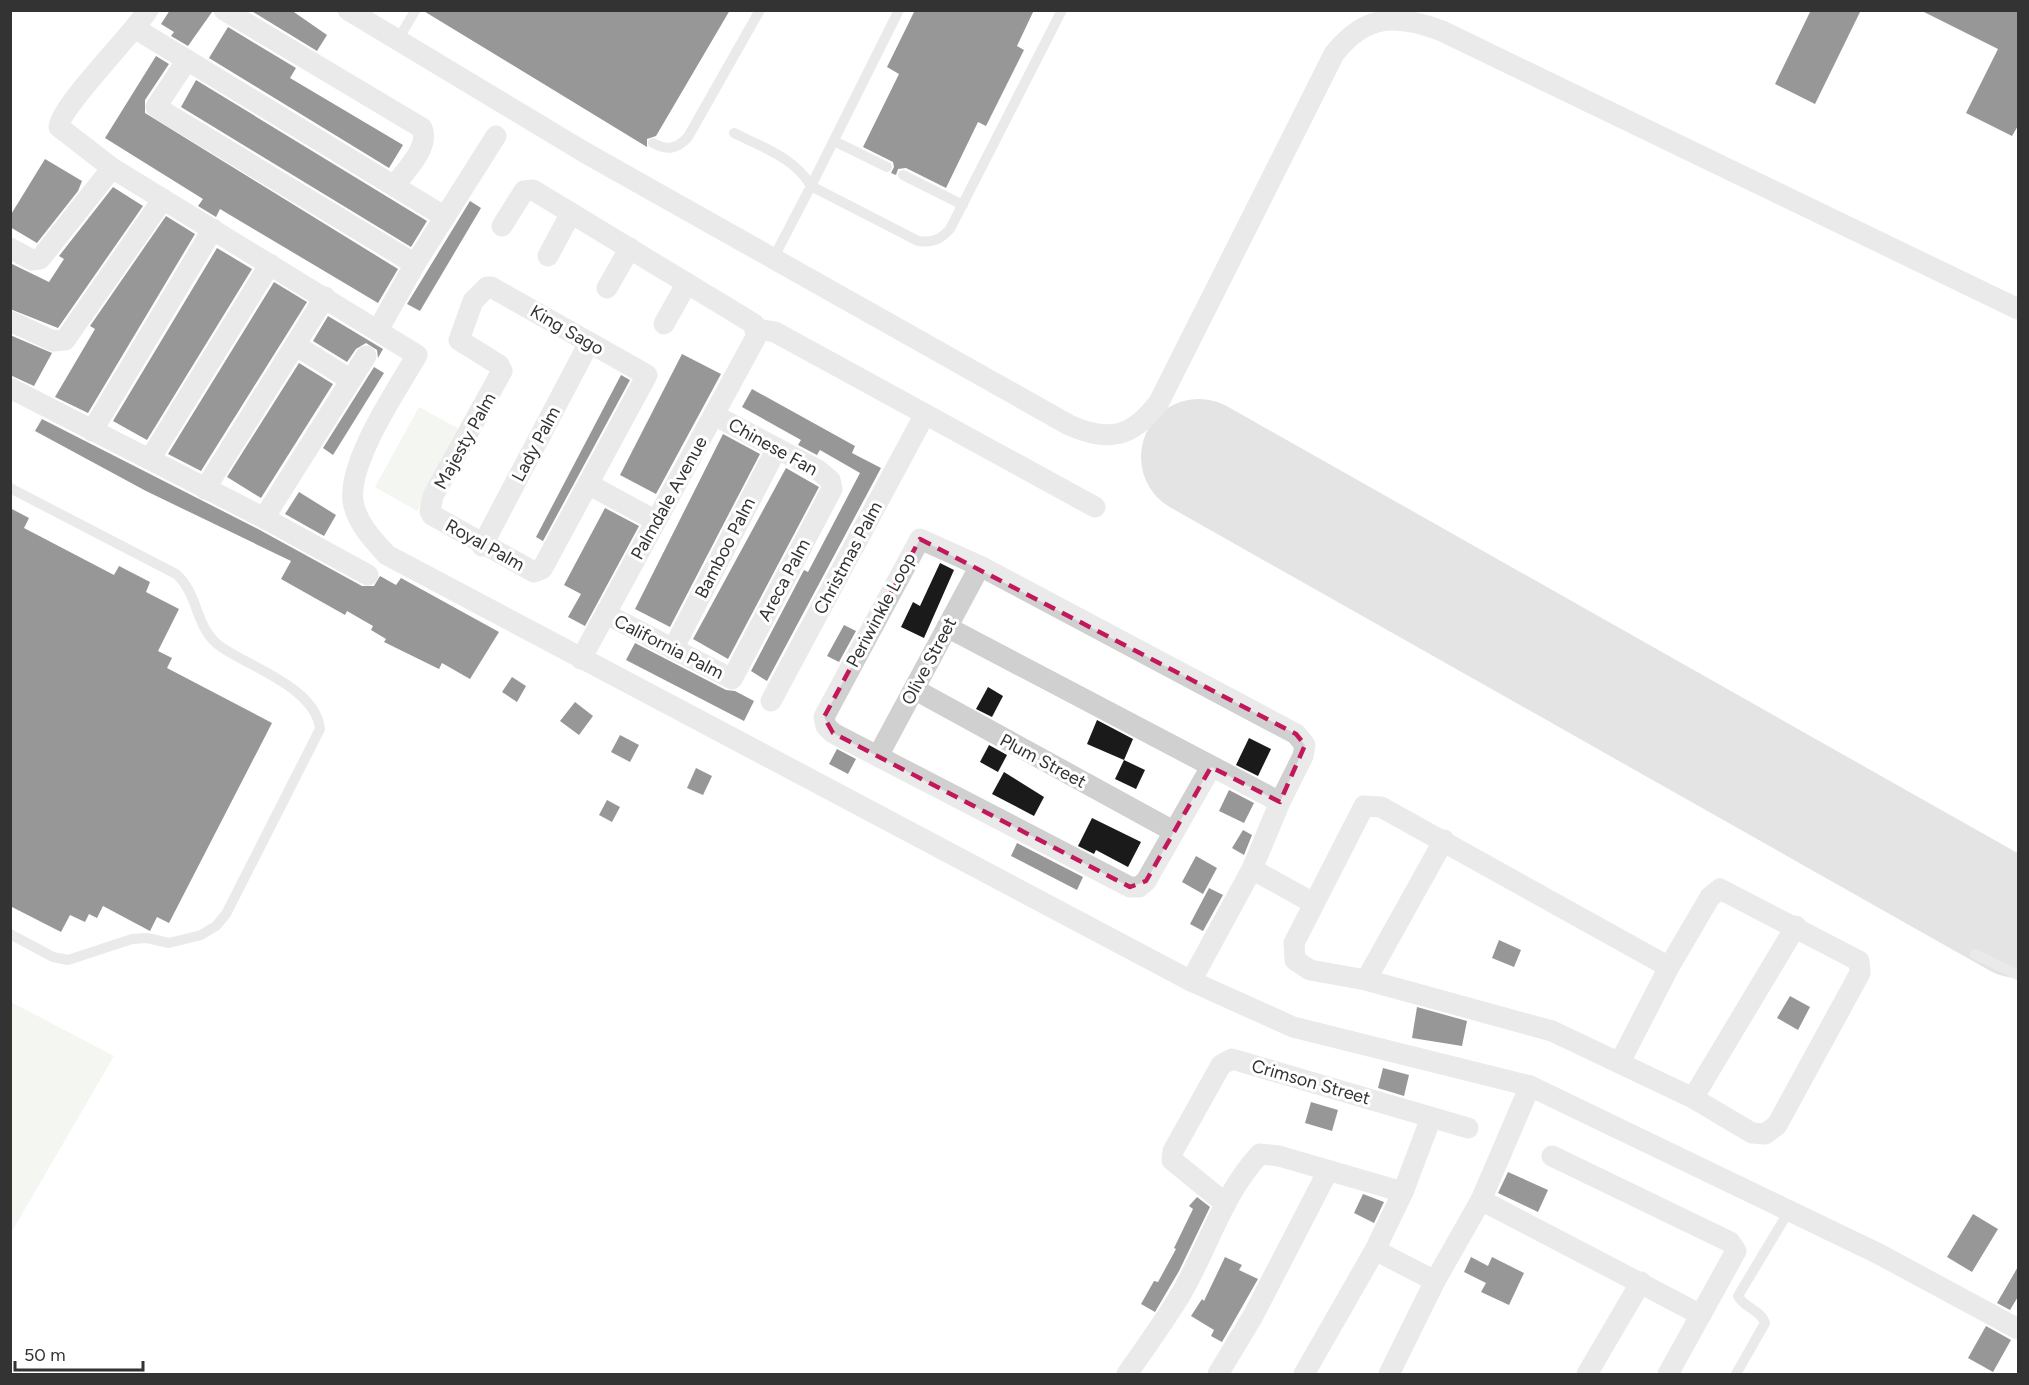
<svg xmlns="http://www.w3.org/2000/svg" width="2029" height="1385" viewBox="0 0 2029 1385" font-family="Figtree,sans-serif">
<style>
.green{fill:#e6ecdf}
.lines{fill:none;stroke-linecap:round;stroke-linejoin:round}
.runway{stroke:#c4c4c4;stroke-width:116}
.building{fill:#1a1a1a}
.lane{stroke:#d0d0d0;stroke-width:10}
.street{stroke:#d0d0d0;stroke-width:21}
.marked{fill:none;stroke:#c2185b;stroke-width:4.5;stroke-dasharray:12 8;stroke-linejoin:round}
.labels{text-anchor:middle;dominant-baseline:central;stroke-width:6;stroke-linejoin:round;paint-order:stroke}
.street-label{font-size:18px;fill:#333;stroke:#fff}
</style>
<rect width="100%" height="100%" fill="#fff"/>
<!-- green -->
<g class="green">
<path d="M 419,407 L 461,430 L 417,511 L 375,487 Z"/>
<path d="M 11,1002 L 114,1056 L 11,1233 Z"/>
</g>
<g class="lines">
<!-- runway -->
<path class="runway" d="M 1199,457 L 2018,920"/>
</g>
<!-- building -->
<g class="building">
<path d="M 170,10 L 211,10 L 212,12 L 188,46 L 171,36 L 174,32 L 161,24 Z"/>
<path d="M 250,10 L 291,10 L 327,35 L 317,51 Z"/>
<path d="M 422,10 L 730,10 L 656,136 L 647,139 L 647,147 Z"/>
<path d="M 915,10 L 1034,10 L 1017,46 L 1024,50 L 986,126 L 978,122 L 946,188 L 906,168 L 898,169 L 896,175 L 891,173 L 894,167 L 893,162 L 863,147 L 899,74 L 887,67 Z"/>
<path d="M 1811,10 L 1861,10 L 1815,104 L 1775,84 Z"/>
<path d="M 1920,10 L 2019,10 L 2019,124 L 2012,136 L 1966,113 L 1998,49 Z"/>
<path d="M 228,27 L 296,68 L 290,78 L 403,145 L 389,168 L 209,58 Z"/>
<path d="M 156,56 L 169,64 L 145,100 L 145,113 L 398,269 L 378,303 L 220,209 L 216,217 L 198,206 L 203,199 L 105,138 Z"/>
<path d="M 196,80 L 427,221 L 411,247 L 181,107 Z"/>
<path d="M 45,159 L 82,181 L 78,191 L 37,243 L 10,227 L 10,216 Z"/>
<path d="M 113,187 L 143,206 L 58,328 L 10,309 L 10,263 L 49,282 L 64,259 L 59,256 Z"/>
<path d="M 470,201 L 481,208 L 420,311 L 407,304 Z"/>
<path d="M 166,216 L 195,234 L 88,413 L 55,397 L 95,329 L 90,326 Z"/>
<path d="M 217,248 L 252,269 L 147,440 L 113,421 Z"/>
<path d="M 274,282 L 307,302 L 201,471 L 168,454 Z"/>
<path d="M 328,316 L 383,349 L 378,358 L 377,350 L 366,343 L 356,349 L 347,362 L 313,341 Z"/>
<path d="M 10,335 L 52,353 L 34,386 L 10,375 Z"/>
<path d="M 682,354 L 721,374 L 656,494 L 620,475 Z"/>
<path d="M 299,363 L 333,384 L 261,498 L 227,477 Z"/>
<path d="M 374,367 L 384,373 L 333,455 L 323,448 Z"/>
<path d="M 621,375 L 630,380 L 543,541 L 536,537 Z"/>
<path d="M 752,389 L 855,446 L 852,453 L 881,468 L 767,681 L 751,671 L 804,570 L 808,572 L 860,473 L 820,450 L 817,455 L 798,445 L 801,440 L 742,407 Z"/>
<path d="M 42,419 L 258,529 L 362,586 L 374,586 L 380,576 L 396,585 L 401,578 L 499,632 L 470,679 L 442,663 L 439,669 L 384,642 L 386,639 L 371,630 L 373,626 L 347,611 L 345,615 L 281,579 L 291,561 L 146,491 L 35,431 Z"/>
<path d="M 723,434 L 760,454 L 670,627 L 635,609 Z"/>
<path d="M 786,468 L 819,487 L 728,659 L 693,639 Z"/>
<path d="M 299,492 L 336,515 L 324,536 L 285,514 Z"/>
<path d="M 10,508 L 29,518 L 24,528 L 114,575 L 119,566 L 150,582 L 146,592 L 179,609 L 158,651 L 172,658 L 167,668 L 272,723 L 169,923 L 157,917 L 150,931 L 103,906 L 97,918 L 89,914 L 85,922 L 70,915 L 61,932 L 10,906 Z"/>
<path d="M 605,508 L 639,526 L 585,626 L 568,617 L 581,594 L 564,585 Z"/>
<path d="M 940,563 L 954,570 L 924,638 L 901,627 L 913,602 L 920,606 Z"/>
<path d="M 844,625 L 856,631 L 839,662 L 827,656 Z"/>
<path d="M 635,643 L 726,690 L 735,691 L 754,701 L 744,721 L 626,660 Z"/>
<path d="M 512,677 L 526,686 L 517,702 L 502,692 Z"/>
<path d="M 988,687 L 1003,696 L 992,717 L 976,709 Z"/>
<path d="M 575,702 L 593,716 L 579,735 L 560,721 Z"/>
<path d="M 1097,720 L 1133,739 L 1124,760 L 1087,744 Z"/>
<path d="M 620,735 L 639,745 L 630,762 L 611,752 Z"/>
<path d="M 1249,738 L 1271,749 L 1258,776 L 1236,765 Z"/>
<path d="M 989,745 L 1007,755 L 998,772 L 980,762 Z"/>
<path d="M 837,749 L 856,759 L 848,774 L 829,764 Z"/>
<path d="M 1124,760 L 1145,770 L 1136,789 L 1115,779 Z"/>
<path d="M 696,768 L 712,776 L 703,795 L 687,788 Z"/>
<path d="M 1004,772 L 1044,797 L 1034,816 L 992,794 Z"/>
<path d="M 1229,790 L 1254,803 L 1244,823 L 1219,811 Z"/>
<path d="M 607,800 L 620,807 L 612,822 L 599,815 Z"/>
<path d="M 1092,818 L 1141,842 L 1128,867 L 1096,850 L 1094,854 L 1078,846 Z"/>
<path d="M 1243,830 L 1252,835 L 1244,855 L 1232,848 Z"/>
<path d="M 1017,843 L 1083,877 L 1077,890 L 1011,856 Z"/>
<path d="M 1196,856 L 1217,868 L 1203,894 L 1182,882 Z"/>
<path d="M 1209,888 L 1223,895 L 1203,931 L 1190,924 Z"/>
<path d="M 1499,940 L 1521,950 L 1514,967 L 1492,958 Z"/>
<path d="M 1790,996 L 1810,1007 L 1798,1030 L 1777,1018 Z"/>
<path d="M 1417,1007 L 1467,1021 L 1462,1046 L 1412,1038 Z"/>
<path d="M 1383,1068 L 1409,1075 L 1404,1096 L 1378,1088 Z"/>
<path d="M 1311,1102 L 1338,1110 L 1332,1131 L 1305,1123 Z"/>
<path d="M 1508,1172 L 1548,1190 L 1538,1212 L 1498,1193 Z"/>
<path d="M 1363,1194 L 1384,1202 L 1374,1223 L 1354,1213 Z"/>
<path d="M 1197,1197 L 1210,1207 L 1179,1271 L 1155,1312 L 1141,1304 L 1154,1281 L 1158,1282 L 1176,1249 L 1174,1248 L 1193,1209 L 1189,1206 Z"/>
<path d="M 1973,1214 L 1998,1229 L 1972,1272 L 1947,1257 Z"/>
<path d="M 1225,1257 L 1242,1265 L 1239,1270 L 1258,1279 L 1222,1342 L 1211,1336 L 1214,1330 L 1191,1316 L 1202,1299 L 1204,1301 Z"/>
<path d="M 1471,1257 L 1488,1266 L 1492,1257 L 1524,1273 L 1509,1305 L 1481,1292 L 1486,1283 L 1464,1272 Z"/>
<path d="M 2019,1265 L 2019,1295 L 2010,1310 L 1997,1303 Z"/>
<path d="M 1986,1326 L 2011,1340 L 1993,1372 L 1968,1358 Z"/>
</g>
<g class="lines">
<!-- lane -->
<g class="lane">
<path d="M 899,10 L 811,186 L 918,241 C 932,243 940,240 950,229 L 1062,10"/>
<path d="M 397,41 L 415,11"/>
<path d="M 734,133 C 762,147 795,158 811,186 L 774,257"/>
<path d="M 834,141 L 887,167"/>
<path d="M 653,143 C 667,151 677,149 688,137 L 760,10"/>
<path d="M 903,175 L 963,205"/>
<path d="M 10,488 L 176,574 C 200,595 194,628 221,647 C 250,667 316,688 320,729 L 226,914 L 216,926 L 201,935 L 169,943 L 147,938 L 132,939 L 68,960 L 53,957 L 10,934"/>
<path d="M 1975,954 L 2018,975"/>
<path d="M 1736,1374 L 1765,1323 C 1761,1310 1744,1308 1738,1296 L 1789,1211"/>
</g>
<!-- street -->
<g class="street">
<path d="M 148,10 C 133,34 59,108 59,127 L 112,168 L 417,355 C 397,390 348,461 353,501 C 356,522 373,540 387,555 L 1191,981 L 1293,1027 L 1530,1086 L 1879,1254 L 2018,1329"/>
<path d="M 224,10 L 422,128 C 430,147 406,170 395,185"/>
<path d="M 348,10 L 584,152 L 1069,425 C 1109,443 1133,437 1159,402 L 1334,54 C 1366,13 1398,14 1442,31 L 2018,309"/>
<path d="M 136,29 L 445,217"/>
<path d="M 187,60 L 156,107 L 415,264"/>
<path d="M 502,226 L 524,191 L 533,190 L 754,324 L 756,337 L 581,659"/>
<path d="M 10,248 L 32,260 L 40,259 L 112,168"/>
<path d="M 548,256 L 571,213"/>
<path d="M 487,287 L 491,287 L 647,375 L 542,569 L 534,572 L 432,515 L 430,511 L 433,496 L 502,371 L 499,365 L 459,340 L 473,301 Z"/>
<path d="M 607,288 L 630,248"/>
<path d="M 10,321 L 53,341 L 65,340 L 163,199"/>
<path d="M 664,324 L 687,283"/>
<path d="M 757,329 L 775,332 L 1095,507"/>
<path d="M 378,330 L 415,264 L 496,136"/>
<path d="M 295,345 L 351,380"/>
<path d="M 10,388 L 264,518 L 368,575"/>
<path d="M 92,431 L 213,229"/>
<path d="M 150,459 L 270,264"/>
<path d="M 588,484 L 656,521"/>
<path d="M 205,489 L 325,297"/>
<path d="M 264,518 L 366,356"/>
<path d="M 482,546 L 589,343"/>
<path d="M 606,614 L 732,679 L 832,489 L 830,480 L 818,470 L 714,415"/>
<path d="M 947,627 L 1280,802"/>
<path d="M 673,649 L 777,448"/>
<path d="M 914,689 L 1173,831"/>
<path d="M 771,701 L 925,414"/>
<path d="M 878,756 L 980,566"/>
<path d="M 1252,869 L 1313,903"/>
<path d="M 1366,980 L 1444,840"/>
<path d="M 1191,981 L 1252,869 L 1280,802 L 1303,756 L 1305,745 L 1296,734 L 980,566 L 920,539 L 824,717 L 826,726 L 833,733 L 1130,887 L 1139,887 L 1146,881 L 1211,767"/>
<path d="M 1620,1062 L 1669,967 L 1710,897 L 1720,889 L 1859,961 L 1860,973 L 1777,1125 L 1765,1134 L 1752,1133 L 1693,1098 L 1552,1031 L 1366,980 L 1310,970 L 1295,960 L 1294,943 L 1364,806 L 1381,807 L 1669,967"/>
<path d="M 1693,1098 L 1796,926"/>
<path d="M 1552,1156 L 1730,1242 L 1736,1251 L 1668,1374"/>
<path d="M 1403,1192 L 1431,1118"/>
<path d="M 1481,1200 L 1701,1315"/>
<path d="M 1226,1204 L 1172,1160 L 1173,1151 L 1221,1065 L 1232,1059 L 1468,1128"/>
<path d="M 1375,1250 L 1435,1281"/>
<path d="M 1127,1374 C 1145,1348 1164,1322 1181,1294 C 1208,1248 1223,1193 1260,1154 L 1279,1156 L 1403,1192 L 1375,1250 L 1304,1374"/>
<path d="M 1218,1374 L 1253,1316 L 1328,1171"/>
<path d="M 1389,1374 L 1435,1281 L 1481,1200 L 1530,1086"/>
<path d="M 1587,1374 L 1641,1282"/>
</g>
</g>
<!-- marked area -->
<path d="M0 0H2029V1385H0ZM 920,539 L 1296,734 L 1305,745 L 1280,802 L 1211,767 L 1146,881 L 1130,887 L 833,733 L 824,717 Z" fill="#fff" fill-opacity=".55" fill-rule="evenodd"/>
<path class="marked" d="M 920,539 L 1296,734 L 1305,745 L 1280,802 L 1211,767 L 1146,881 L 1130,887 L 833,733 L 824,717 Z"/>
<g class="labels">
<!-- street labels -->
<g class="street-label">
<text transform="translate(567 330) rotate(30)">King Sago</text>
<text transform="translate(465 441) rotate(-61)">Majesty Palm</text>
<text transform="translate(536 444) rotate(-62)">Lady Palm</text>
<text transform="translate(773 447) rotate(29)">Chinese Fan</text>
<text transform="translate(669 498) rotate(-61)">Palmdale Avenue</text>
<text transform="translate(485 545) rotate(29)">Royal Palm</text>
<text transform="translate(725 548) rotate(-63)">Bamboo Palm</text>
<text transform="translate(848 558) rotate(-62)">Christmas Palm</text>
<text transform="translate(784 580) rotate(-62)">Areca Palm</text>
<text transform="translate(881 610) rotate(-62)">Periwinkle Loop</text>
<text transform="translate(669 647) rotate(27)">California Palm</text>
<text transform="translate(929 661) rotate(-62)">Olive Street</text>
<text transform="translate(1043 761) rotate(28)">Plum Street</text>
<text transform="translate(1311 1082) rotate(16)">Crimson Street</text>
</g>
</g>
<!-- border -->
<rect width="2029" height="1385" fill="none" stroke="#333333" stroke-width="24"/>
<!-- scale -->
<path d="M15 1361v9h128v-9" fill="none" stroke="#333333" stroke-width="3"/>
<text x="24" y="1361" font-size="18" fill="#333333" stroke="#ffffff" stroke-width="4.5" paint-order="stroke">50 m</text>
</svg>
